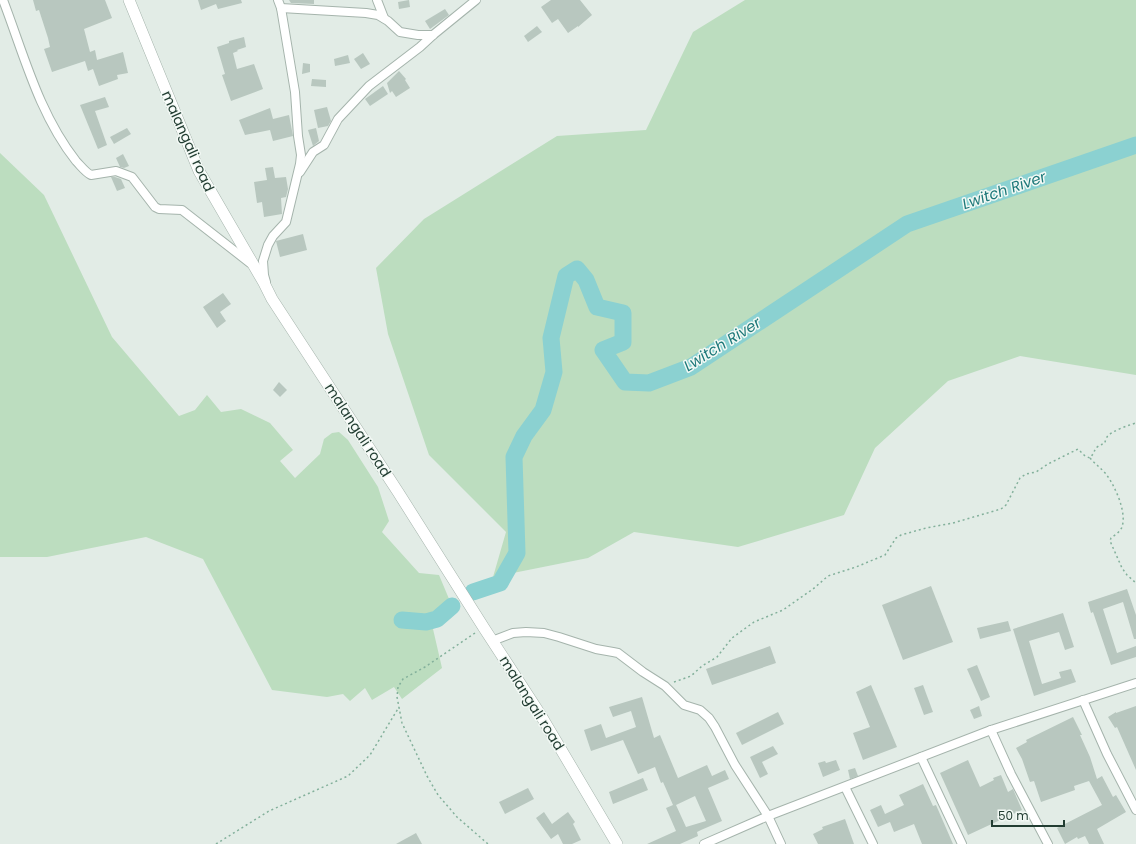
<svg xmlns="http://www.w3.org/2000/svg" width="1136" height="844" viewBox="0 0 1136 844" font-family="Poppins,sans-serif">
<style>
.green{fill:#bcddbf}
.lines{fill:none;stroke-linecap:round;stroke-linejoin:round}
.river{stroke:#8bd1d1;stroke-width:17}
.building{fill:#b8c7bf;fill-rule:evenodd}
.minor-casing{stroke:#a5b4ac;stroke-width:10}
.tertiary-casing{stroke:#a5b4ac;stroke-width:12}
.path{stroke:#83b09b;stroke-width:1.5;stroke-dasharray:2 3;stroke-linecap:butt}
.minor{stroke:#fff;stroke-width:8}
.tertiary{stroke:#fff;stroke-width:11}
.labels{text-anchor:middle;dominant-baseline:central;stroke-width:3;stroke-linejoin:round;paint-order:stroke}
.street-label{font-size:14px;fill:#223d32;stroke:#f3f9f5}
.water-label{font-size:15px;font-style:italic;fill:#1d7879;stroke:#f3f9f5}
</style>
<rect width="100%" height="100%" fill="#e2ece6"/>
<!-- green -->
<g class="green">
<path d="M 745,0 L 1136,0 L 1136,375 L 1020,356 L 948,381 L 875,448 L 844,515 L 738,547 L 634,532 L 588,558 L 493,577 L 506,532 L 429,455 L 388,334 L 376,268 L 424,219 L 557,136 L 646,130 L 693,32 Z"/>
<path d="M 0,153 L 44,195 L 112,337 L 179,416 L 195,410 L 207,395 L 221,412 L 241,409 L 270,423 L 293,450 L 280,461 L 295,478 L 320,454 L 324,439 L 332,433 L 339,432 L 348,440 L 378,487 L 389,521 L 382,532 L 419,573 L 439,575 L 452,606 L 433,629 L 442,668 L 402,699 L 394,687 L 372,700 L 365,688 L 350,701 L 343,694 L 327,697 L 272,690 L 203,559 L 146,537 L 47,557 L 0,557 Z"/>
</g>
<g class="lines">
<!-- river -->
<g class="river">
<path d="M 473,592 L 500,583 L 517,553 L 514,457 L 524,436 L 543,410 L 554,372 L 551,338 L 566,276 L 577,269 L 586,280 L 597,307 L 623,313 L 623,342 L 603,350 L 625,382 L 649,383 L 691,367 L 907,224 L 1136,145"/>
<path d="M 402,620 L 426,622 L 437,619 L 452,606"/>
</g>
</g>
<!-- building -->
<g class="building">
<path d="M 33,0 L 105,0 L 112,18 L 84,29 L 90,52 L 95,50 L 97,60 L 123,52 L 128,73 L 117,75 L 118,79 L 99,86 L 93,69 L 88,71 L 85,61 L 52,72 L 44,49 L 50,47 L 48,38 L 39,10 L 36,11 Z"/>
<path d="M 198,0 L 241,0 L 242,3 L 218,9 L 216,4 L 201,10 Z"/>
<path d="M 289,0 L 314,0 L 314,4 L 291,3 Z"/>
<path d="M 409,0 L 410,7 L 399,9 L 398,2 Z"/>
<path d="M 551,0 L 580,0 L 592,15 L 578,27 L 578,26 L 568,33 L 558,19 L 552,23 L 541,7 Z"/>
<path d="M 445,9 L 449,15 L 430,29 L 425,21 Z"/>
<path d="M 537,26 L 542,32 L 528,42 L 524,36 Z"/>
<path d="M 244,37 L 246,47 L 237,50 L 238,51 L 233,53 L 237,69 L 254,64 L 263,89 L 231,101 L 222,75 L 225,74 L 217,47 L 229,43 L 229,41 Z"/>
<path d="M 363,53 L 370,64 L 361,69 L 354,59 Z"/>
<path d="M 348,55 L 350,63 L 335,66 L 334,59 Z"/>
<path d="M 303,63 L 310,64 L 310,72 L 302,74 Z"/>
<path d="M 399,71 L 406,79 L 405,80 L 410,88 L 396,97 L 392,91 L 390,93 L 387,83 Z"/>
<path d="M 312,79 L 326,80 L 326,87 L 311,86 Z"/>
<path d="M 383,86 L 388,94 L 370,106 L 365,99 Z"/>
<path d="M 105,97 L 109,107 L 95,111 L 107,145 L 98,149 L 80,105 Z"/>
<path d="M 327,107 L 331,121 L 328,126 L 318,128 L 314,110 Z"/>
<path d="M 270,108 L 273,119 L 289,115 L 293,136 L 273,141 L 270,130 L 245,135 L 239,120 Z"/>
<path d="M 127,128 L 131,134 L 114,144 L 110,137 Z"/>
<path d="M 316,128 L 319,141 L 313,146 L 308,130 Z"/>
<path d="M 123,154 L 129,166 L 124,168 L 120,167 L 116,158 Z"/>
<path d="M 273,167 L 275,178 L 286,177 L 288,189 L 286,197 L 281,198 L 282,214 L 264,217 L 262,202 L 257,203 L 254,182 L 267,180 L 265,168 Z"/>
<path d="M 111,177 L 115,177 L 121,179 L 125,188 L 117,191 Z"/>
<path d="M 303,234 L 307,250 L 280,257 L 276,241 Z"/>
<path d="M 223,293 L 231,304 L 220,312 L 226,321 L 217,328 L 203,307 Z"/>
<path d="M 279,382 L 287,390 L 280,397 L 273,390 Z"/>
<path d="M 931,586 L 953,642 L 903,660 L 882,605 Z"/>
<path d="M 1127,589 L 1136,615 L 1136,639 L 1134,639 L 1123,602 L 1103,609 L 1117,653 L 1136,646 L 1136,657 L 1111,665 L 1093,612 L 1091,613 L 1088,602 Z"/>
<path d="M 1063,613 L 1074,647 L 1065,650 L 1059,632 L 1029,641 L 1042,684 L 1061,678 L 1059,672 L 1071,669 L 1076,682 L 1034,696 L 1013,629 Z"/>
<path d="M 1008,621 L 1011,631 L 980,639 L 977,628 Z"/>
<path d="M 770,646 L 776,663 L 712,685 L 706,669 Z"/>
<path d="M 977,665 L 990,697 L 981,701 L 967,669 Z"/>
<path d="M 871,685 L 897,747 L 863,760 L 853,733 L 870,727 L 856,692 Z"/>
<path d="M 923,685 L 933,712 L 924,715 L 914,688 Z"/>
<path d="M 642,697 L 654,738 L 660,735 L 678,778 L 707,765 L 712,776 L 725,770 L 729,779 L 708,788 L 722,821 L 701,830 L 697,832 L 698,836 L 680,844 L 647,844 L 676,831 L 666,808 L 673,805 L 663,782 L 661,783 L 655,767 L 638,774 L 623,740 L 591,751 L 584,730 L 601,724 L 606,738 L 636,727 L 631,711 L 613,717 L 609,707 ZM 695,796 L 706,821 L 686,827 L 676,805 Z"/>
<path d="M 979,706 L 982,716 L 974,719 L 970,710 Z"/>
<path d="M 1136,706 L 1136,770 L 1117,727 L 1115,728 L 1108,717 L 1116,712 L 1116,713 Z"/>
<path d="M 778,712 L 784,724 L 742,745 L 736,733 Z"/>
<path d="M 1073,717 L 1082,735 L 1080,735 L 1090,757 L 1097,779 L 1102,776 L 1113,797 L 1116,795 L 1126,812 L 1097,829 L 1104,844 L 1089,844 L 1085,836 L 1078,839 L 1077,837 L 1065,844 L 1057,828 L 1102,805 L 1089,781 L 1074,786 L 1075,790 L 1041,802 L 1034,781 L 1030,782 L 1022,759 L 1016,748 L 1027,742 L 1026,740 Z"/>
<path d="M 773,746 L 778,754 L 762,762 L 768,774 L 760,778 L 750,757 Z"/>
<path d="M 836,760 L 840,770 L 823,777 L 818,763 L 825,761 L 826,763 Z"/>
<path d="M 968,760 L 980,787 L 994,780 L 993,778 L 1001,775 L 1008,792 L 1013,789 L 1022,810 L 968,835 L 940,773 Z"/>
<path d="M 855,768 L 858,776 L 850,779 L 848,770 Z"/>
<path d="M 643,778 L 648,790 L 613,804 L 609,792 Z"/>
<path d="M 923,784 L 933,806 L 936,805 L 953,844 L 922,844 L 914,824 L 894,832 L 890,822 L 878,827 L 870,810 L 881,805 L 885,814 L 904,805 L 899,795 Z"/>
<path d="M 528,788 L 534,799 L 505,814 L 499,802 Z"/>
<path d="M 544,812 L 552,824 L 568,812 L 575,822 L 573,824 L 581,840 L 572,844 L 563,844 L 558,834 L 551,839 L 536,818 Z"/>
<path d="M 845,819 L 854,844 L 818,844 L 813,834 L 823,829 L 822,827 Z"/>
<path d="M 416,833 L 422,844 L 396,844 Z"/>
</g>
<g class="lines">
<defs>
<g id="minor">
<path d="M 3,0 C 24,55 39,114 76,161 C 81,166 85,172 91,175 L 116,171 L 132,177 L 155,207 L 159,209 L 182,210 L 250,263"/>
<path d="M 377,0 L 384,18"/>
<path d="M 281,8 L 366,13 L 378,15 L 388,21 L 400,32 L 418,35 L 433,35"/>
<path d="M 300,172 L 313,152 L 324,145 L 338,119 L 369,86 L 420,47 L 433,35 L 476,0"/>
<path d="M 266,282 L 264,275 L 263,261 L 268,245 L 273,236 L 286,222 L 300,164 L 301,155 L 298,136 L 295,92 L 281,8 L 278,0"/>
<path d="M 492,641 L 513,633 L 526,632 L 544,633 L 559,637 L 596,649 L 613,652 L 618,653 L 643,672 L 665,686 L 684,705 L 700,710 L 709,718 L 715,727 L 735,765 L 768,816 L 781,844"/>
<path d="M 1083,700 L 1107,754 L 1136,810"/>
<path d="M 991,730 L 1011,774 L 1048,844"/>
<path d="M 921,757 L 962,844"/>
<path d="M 845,787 L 873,844"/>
<path d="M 704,844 L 768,816 L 991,730 L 1136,683"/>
</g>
<path id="tertiary" d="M 129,0 L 199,171 L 264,283 L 272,299 L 398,492 L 484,628 L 540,714 L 617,844"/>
</defs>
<!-- minor casing -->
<use href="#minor" class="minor-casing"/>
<!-- tertiary casing -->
<use href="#tertiary" class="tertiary-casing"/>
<!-- path -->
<g class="path">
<path d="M 1090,458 C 1095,464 1101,468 1106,474 C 1115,486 1127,512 1122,527 C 1120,532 1115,535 1111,538 L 1110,541 L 1122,568 L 1127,575 L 1136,583"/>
<path d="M 475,633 L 425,667 L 403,679 L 398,687 L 397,697 L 402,723 L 427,776 L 438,795 L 457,817 L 488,844"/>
<path d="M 674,682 L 691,676 L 702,666 L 717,657 L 732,638 L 754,622 L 783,610 L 813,589 L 828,576 L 856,567 L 885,555 L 896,538 L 901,535 L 926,528 L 953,523 L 1001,509 L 1006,505 L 1020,478 L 1026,474 L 1036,472 L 1048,464 L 1078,449 L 1085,456 L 1090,458 C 1097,450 1092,448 1105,443 C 1105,441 1106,439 1107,437 C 1111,431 1129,425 1136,423"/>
<path d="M 216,844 L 269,811 L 348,776 L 370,755 L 399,707"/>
</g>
<!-- minor -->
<use href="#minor" class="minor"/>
<!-- tertiary -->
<use href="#tertiary" class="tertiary"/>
</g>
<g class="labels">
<!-- street labels -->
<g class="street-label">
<text transform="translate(188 141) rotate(66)">malangali road</text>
<text transform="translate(358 430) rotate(57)">malangali road</text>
<text transform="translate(532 703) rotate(58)">malangali road</text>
</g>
<!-- water labels -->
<g class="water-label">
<text transform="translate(1004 190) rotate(-19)">Lwitch River</text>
<text transform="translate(722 344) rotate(-32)">Lwitch River</text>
</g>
</g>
<!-- scale -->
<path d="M992 820v6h72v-6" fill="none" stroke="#223d32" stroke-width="2"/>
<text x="998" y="820" font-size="12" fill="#223d32" stroke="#f3f9f5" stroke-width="3" paint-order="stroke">50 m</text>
</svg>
